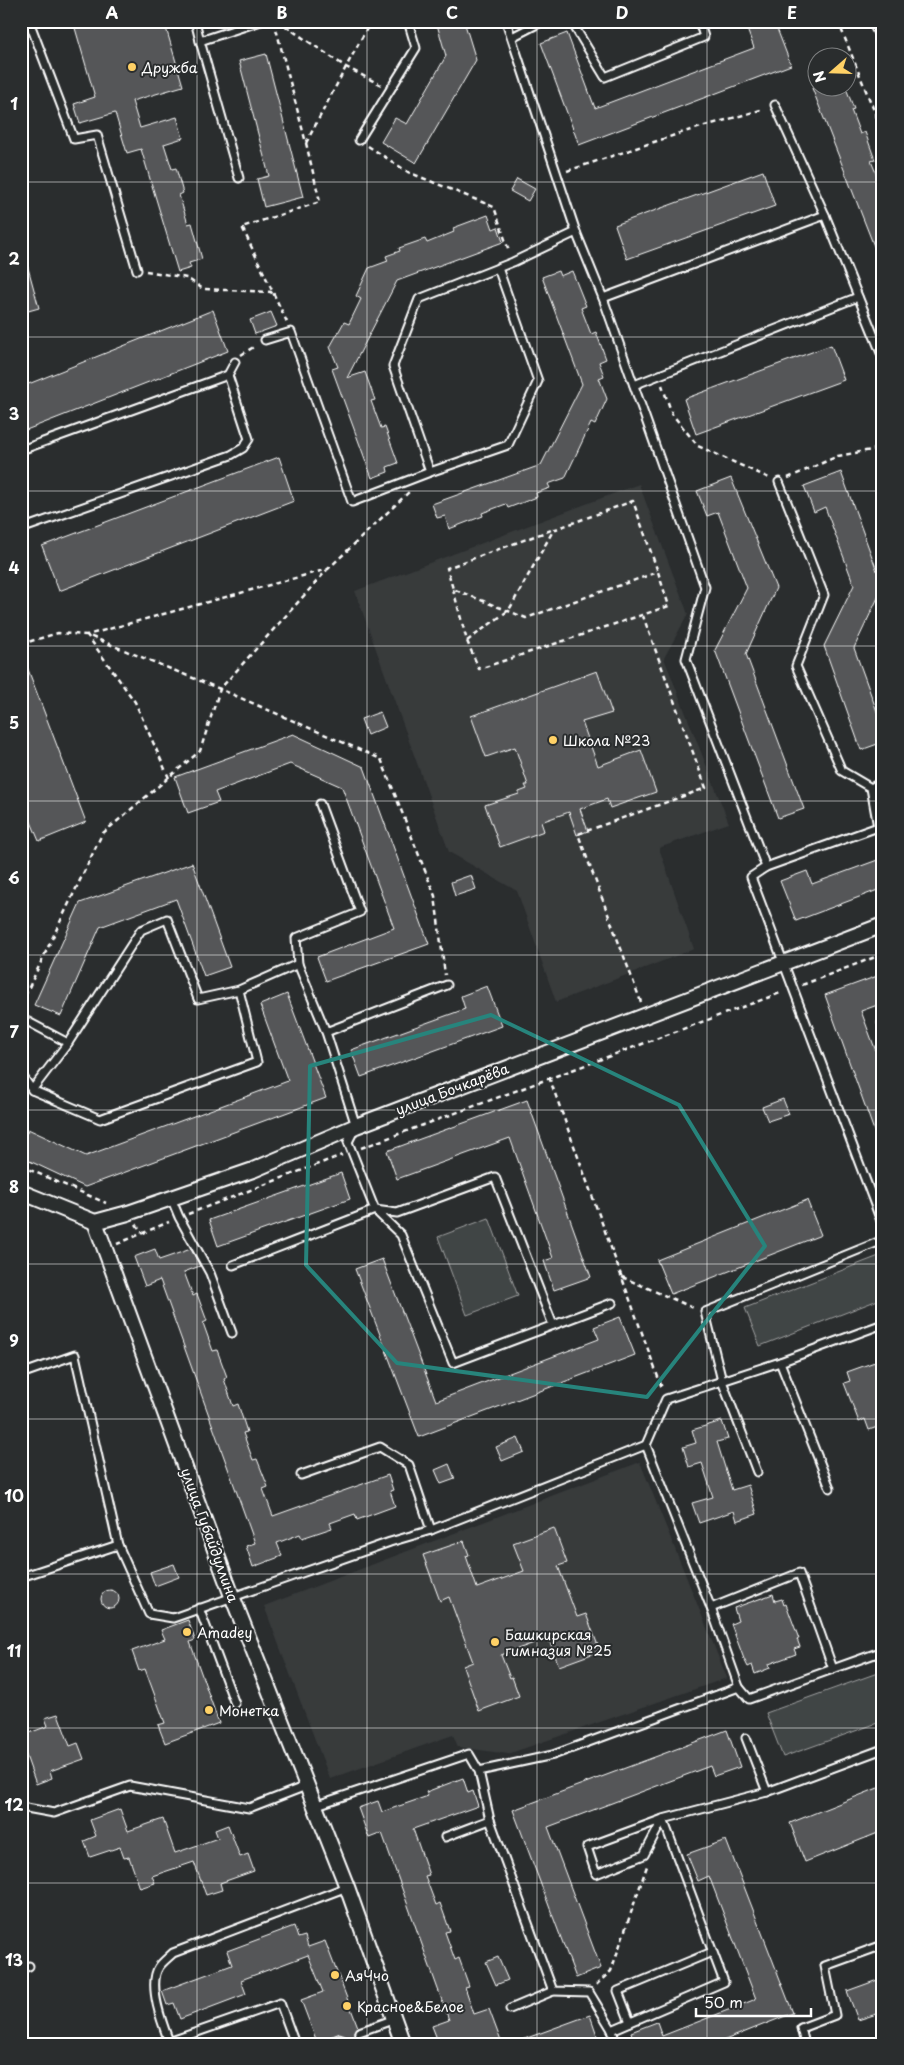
<svg xmlns="http://www.w3.org/2000/svg" width="904" height="2065" viewBox="0 0 904 2065" font-family="'Playpen Sans',sans-serif">
<style>
.built{fill:#373a3b}
.green{fill:#414445;stroke:#a0a2a2}
.building{fill:#555758;stroke:#fff}
.lines{fill:none;stroke-linecap:round;stroke-linejoin:round}
.lane-casing{stroke:#fff;stroke-width:11}
.street-casing{stroke:#fff;stroke-width:18}
.secondary-casing{stroke:#fff;stroke-width:24}
.path{stroke:#fff;stroke-width:2.5;stroke-dasharray:5 4;stroke-linecap:butt}
.lane{stroke:#2a2d2e;stroke-width:7}
.street{stroke:#2a2d2e;stroke-width:14}
.secondary{stroke:#2a2d2e;stroke-width:20}
.marked{fill:none;stroke:#27847c;stroke-width:4;stroke-linejoin:round}
.grid{fill:none;stroke:#fff;stroke-width:1;stroke-opacity:0.55}
.poi-dot{fill:#ffd166;stroke:#2a2d2e;stroke-width:2}
.labels{text-anchor:middle;dominant-baseline:central;stroke-width:4;stroke-linejoin:round;paint-order:stroke}
.poi-label{font-size:14px;fill:#fff;stroke:#2a2d2e;text-anchor:start}
.street-label{font-size:14px;fill:#fff;stroke:#2a2d2e}
.neatline{fill:none;stroke:#fff;stroke-width:2}
.grid-label{font-size:16px;text-anchor:middle;font-weight:bold;fill:#fff}
</style>
<rect width="100%" height="100%" fill="#2a2d2e"/>
<filter id="ink" filterUnits="userSpaceOnUse"><feTurbulence type="fractalNoise" baseFrequency=".02" numOctaves="2"/><feDisplacementMap in="SourceGraphic" scale="10" xChannelSelector="R" yChannelSelector="G"/><feConvolveMatrix kernelMatrix="1 2 1 2 8 2 1 2 1" color-interpolation-filters="sRGB"/></filter>
<g filter="url(#ink)">
<!-- built -->
<g class="built">
<path d="M 639,484 L 688,614 L 664,658 L 729,823 L 659,848 L 694,949 L 556,1002 L 517,891 L 449,852 L 355,591 Z"/>
<path d="M 640,1462 L 727,1678 L 508,1754 L 458,1747 L 453,1735 L 330,1779 L 264,1606 Z"/>
</g>
<!-- green -->
<g class="green">
<path d="M 489,1218 L 518,1296 L 467,1315 L 438,1237 Z"/>
<path d="M 879,1256 L 883,1266 L 883,1298 L 760,1346 L 745,1308 Z"/>
<path d="M 883,1671 L 883,1721 L 783,1757 L 766,1713 Z"/>
</g>
<!-- building -->
<g class="building">
<path d="M 96,21 L 164,21 L 183,86 L 132,101 L 140,128 L 177,117 L 183,138 L 164,144 L 172,169 L 176,168 L 183,193 L 179,195 L 188,224 L 192,223 L 202,259 L 189,263 L 191,268 L 178,272 L 141,149 L 127,153 L 115,113 L 80,123 L 74,104 L 95,97 L 75,28 Z"/>
<path d="M 436,21 L 464,21 L 476,60 L 416,163 L 381,142 L 395,118 L 407,124 L 446,56 Z"/>
<path d="M 744,21 L 774,21 L 791,65 L 579,145 L 541,43 L 567,33 L 595,108 L 754,48 Z"/>
<path d="M 266,54 L 303,197 L 264,207 L 257,179 L 269,176 L 239,61 Z"/>
<path d="M 812,88 L 846,88 L 854,109 L 851,110 L 860,134 L 865,132 L 875,160 L 871,161 L 883,190 L 883,269 Z"/>
<path d="M 763,171 L 775,206 L 627,259 L 615,225 Z"/>
<path d="M 517,179 L 535,189 L 528,201 L 510,191 Z"/>
<path d="M 488,215 L 493,229 L 498,227 L 503,242 L 397,281 L 347,378 L 365,372 L 375,400 L 371,401 L 381,428 L 385,427 L 398,463 L 387,467 L 388,472 L 372,478 L 332,369 L 338,367 L 330,347 L 344,322 L 349,324 L 361,299 L 356,296 L 369,268 L 388,261 L 386,256 L 400,251 L 399,248 L 425,239 L 427,243 L 454,232 L 453,228 Z"/>
<path d="M 21,257 L 25,257 L 39,308 L 21,313 Z"/>
<path d="M 558,271 L 560,276 L 572,271 L 586,306 L 581,308 L 591,334 L 596,332 L 606,359 L 599,362 L 604,376 L 599,378 L 607,399 L 595,425 L 591,423 L 565,478 L 548,484 L 550,488 L 536,493 L 537,497 L 508,508 L 506,504 L 482,513 L 483,516 L 449,529 L 445,516 L 437,518 L 432,504 L 541,465 L 582,384 L 542,277 Z"/>
<path d="M 213,310 L 228,351 L 21,432 L 21,387 Z"/>
<path d="M 271,312 L 277,326 L 255,334 L 250,320 Z"/>
<path d="M 831,345 L 844,380 L 696,434 L 684,399 Z"/>
<path d="M 279,457 L 294,501 L 59,591 L 42,546 Z"/>
<path d="M 841,472 L 883,587 L 854,648 L 883,728 L 883,742 L 861,750 L 824,646 L 854,585 L 825,507 L 814,512 L 804,486 Z"/>
<path d="M 731,478 L 776,588 L 746,654 L 804,809 L 778,818 L 715,650 L 747,588 L 718,512 L 707,516 L 697,491 Z"/>
<path d="M 21,651 L 86,822 L 39,841 L 21,798 Z"/>
<path d="M 597,671 L 612,713 L 582,722 L 598,766 L 641,750 L 656,792 L 610,808 L 607,799 L 580,809 L 588,831 L 577,835 L 569,812 L 541,822 L 544,831 L 500,847 L 485,805 L 519,794 L 519,792 L 527,789 L 525,785 L 528,785 L 515,747 L 486,757 L 471,716 Z"/>
<path d="M 380,712 L 386,727 L 367,735 L 361,719 Z"/>
<path d="M 293,734 L 364,767 L 429,944 L 326,981 L 317,957 L 394,928 L 342,787 L 290,764 L 215,792 L 219,802 L 188,813 L 175,777 Z"/>
<path d="M 883,858 L 883,888 L 796,921 L 780,881 L 807,871 L 812,884 Z"/>
<path d="M 192,863 L 230,967 L 204,976 L 176,899 L 100,927 L 61,1016 L 34,1005 L 80,903 Z"/>
<path d="M 471,875 L 476,889 L 455,896 L 451,882 Z"/>
<path d="M 883,974 L 883,1003 L 861,1011 L 883,1070 L 883,1150 L 881,1150 L 825,995 Z"/>
<path d="M 487,986 L 502,1026 L 361,1077 L 351,1050 L 465,1009 L 461,996 Z"/>
<path d="M 287,994 L 326,1098 L 85,1187 L 21,1157 L 21,1131 L 27,1133 L 28,1129 L 86,1156 L 288,1081 L 260,1005 Z"/>
<path d="M 783,1099 L 789,1114 L 768,1121 L 762,1107 Z"/>
<path d="M 527,1100 L 591,1277 L 554,1290 L 544,1261 L 553,1258 L 510,1138 L 397,1179 L 387,1151 Z"/>
<path d="M 341,1173 L 350,1199 L 218,1246 L 209,1220 Z"/>
<path d="M 807,1200 L 821,1235 L 671,1294 L 657,1260 Z"/>
<path d="M 155,1249 L 159,1260 L 191,1249 L 200,1266 L 184,1272 L 193,1296 L 197,1294 L 207,1321 L 203,1323 L 213,1351 L 217,1350 L 227,1377 L 224,1379 L 233,1406 L 238,1404 L 247,1432 L 243,1433 L 253,1460 L 257,1459 L 268,1487 L 263,1489 L 273,1516 L 388,1475 L 393,1490 L 390,1491 L 395,1506 L 357,1520 L 355,1514 L 330,1523 L 332,1528 L 302,1538 L 300,1534 L 277,1543 L 282,1556 L 253,1567 L 246,1546 L 255,1543 L 160,1280 L 145,1286 L 134,1257 Z"/>
<path d="M 382,1259 L 436,1401 L 599,1339 L 594,1327 L 620,1317 L 635,1355 L 419,1437 L 355,1269 Z"/>
<path d="M 883,1359 L 883,1425 L 869,1430 L 865,1419 L 859,1422 L 844,1383 L 850,1381 L 847,1372 Z"/>
<path d="M 722,1421 L 728,1439 L 717,1442 L 732,1490 L 748,1485 L 757,1514 L 737,1521 L 734,1511 L 699,1523 L 692,1503 L 713,1497 L 702,1463 L 689,1467 L 683,1447 L 696,1443 L 692,1430 Z"/>
<path d="M 518,1438 L 524,1452 L 502,1461 L 496,1447 Z"/>
<path d="M 449,1464 L 455,1479 L 441,1484 L 435,1470 Z"/>
<path d="M 554,1528 L 567,1563 L 558,1566 L 577,1617 L 586,1614 L 600,1651 L 559,1666 L 548,1638 L 501,1655 L 510,1678 L 512,1677 L 519,1696 L 479,1711 L 463,1666 L 473,1662 L 449,1597 L 440,1601 L 423,1555 L 464,1541 L 469,1555 L 466,1556 L 477,1588 L 524,1571 L 513,1543 Z"/>
<path d="M 174,1564 L 179,1577 L 155,1586 L 150,1572 Z"/>
<circle cx="110" cy="1599" r="9"/>
<path d="M 773,1594 L 775,1601 L 782,1599 L 784,1605 L 786,1604 L 799,1639 L 797,1639 L 800,1647 L 794,1649 L 796,1654 L 769,1664 L 770,1668 L 755,1674 L 752,1665 L 748,1667 L 744,1659 L 731,1624 L 738,1621 L 734,1608 Z"/>
<path d="M 188,1620 L 195,1640 L 190,1642 L 219,1723 L 165,1743 L 158,1725 L 165,1723 L 145,1669 L 139,1671 L 132,1651 L 165,1639 L 161,1630 Z"/>
<path d="M 58,1714 L 70,1746 L 78,1743 L 84,1759 L 50,1771 L 52,1778 L 36,1784 L 24,1750 L 21,1751 L 21,1736 L 48,1726 L 45,1718 Z"/>
<path d="M 727,1730 L 740,1767 L 714,1776 L 710,1766 L 548,1827 L 601,1968 L 576,1978 L 513,1810 Z"/>
<path d="M 463,1778 L 468,1793 L 473,1791 L 478,1806 L 413,1829 L 429,1875 L 425,1876 L 436,1905 L 440,1903 L 450,1931 L 445,1932 L 455,1960 L 459,1958 L 469,1986 L 465,1987 L 474,2014 L 489,2009 L 502,2044 L 464,2044 L 463,2038 L 449,2044 L 439,2044 L 432,2026 L 449,2020 L 382,1833 L 369,1838 L 358,1808 L 378,1801 L 382,1812 L 428,1796 L 426,1792 Z"/>
<path d="M 883,1786 L 883,1831 L 805,1862 L 790,1823 Z"/>
<path d="M 120,1809 L 128,1831 L 163,1819 L 175,1853 L 218,1838 L 215,1830 L 228,1825 L 240,1857 L 248,1854 L 254,1871 L 220,1883 L 222,1890 L 206,1895 L 194,1862 L 152,1876 L 155,1883 L 140,1888 L 129,1857 L 124,1858 L 120,1847 L 90,1857 L 84,1841 L 96,1836 L 90,1820 Z"/>
<path d="M 726,1840 L 793,2013 L 715,2044 L 635,2044 L 631,2032 L 657,2022 L 662,2036 L 756,1999 L 709,1876 L 698,1881 L 687,1854 Z"/>
<path d="M 294,1926 L 298,1938 L 305,1936 L 308,1947 L 325,1941 L 358,2027 L 354,2031 L 354,2034 L 358,2037 L 361,2037 L 364,2044 L 344,2044 L 347,2040 L 347,2037 L 340,2033 L 317,2042 L 301,2000 L 323,1992 L 308,1955 L 241,1980 L 246,1994 L 180,2019 L 174,2003 L 167,2005 L 162,1991 L 232,1965 L 227,1951 Z"/>
<path d="M 498,1957 L 508,1980 L 496,1985 L 486,1962 Z"/>
<path d="M 883,1978 L 883,2012 L 858,2020 L 847,1991 Z"/>
<path d="M 590,2015 L 599,2041 L 591,2044 L 516,2044 L 516,2042 Z"/>
</g>
<g class="lines">
<defs>
<g id="lane">
<path d="M 29,21 L 74,139 L 97,135 L 137,270"/>
<path d="M 195,21 L 200,41 L 261,21"/>
<path d="M 506,21 L 576,232 L 603,298 L 705,587 L 686,659 L 766,867 L 751,877 L 883,1226"/>
<path d="M 571,21 L 605,77 L 704,37 L 699,21"/>
<path d="M 512,37 L 543,21"/>
<path d="M 200,41 L 239,178"/>
<path d="M 775,105 L 825,215 L 883,358"/>
<path d="M 359,140 L 416,48 L 408,21"/>
<path d="M 603,298 L 825,215"/>
<path d="M 265,340 L 291,332 L 352,502 L 430,472 L 393,366 L 419,299 L 513,262 L 576,232"/>
<path d="M 634,385 L 858,297"/>
<path d="M 21,450 L 228,375 L 235,362"/>
<path d="M 430,472 L 508,445 L 538,381 L 498,268"/>
<path d="M 779,482 L 824,595 L 796,666 L 842,771 L 871,788"/>
<path d="M 21,529 L 231,455 L 243,448 L 249,439 L 228,375"/>
<path d="M 320,804 L 360,912 L 296,938 L 298,964 L 326,1032"/>
<path d="M 766,867 L 878,827 L 871,788 L 883,781"/>
<path d="M 239,990 L 198,999 L 167,919 L 141,930 L 68,1043 L 32,1090 L 100,1119 L 257,1062 L 239,990 L 298,964"/>
<path d="M 21,1018 L 68,1043"/>
<path d="M 882,1023 L 883,1023"/>
<path d="M 21,1074 L 32,1090"/>
<path d="M 171,1198 L 179,1217 L 210,1273 L 232,1333"/>
<path d="M 375,1210 L 401,1235 L 453,1363 L 612,1303"/>
<path d="M 375,1210 L 397,1213 L 495,1177 L 553,1325"/>
<path d="M 883,1240 L 705,1312 L 722,1381 L 780,1362 L 883,1324"/>
<path d="M 233,1265 L 375,1210 L 348,1142 L 356,1126 L 326,1032 L 447,985"/>
<path d="M 780,1362 L 830,1488"/>
<path d="M 21,1374 L 75,1355 L 118,1545"/>
<path d="M 646,1445 L 666,1399 L 722,1381 L 757,1472"/>
<path d="M 301,1475 L 380,1447 L 409,1465 L 431,1530"/>
<path d="M 21,1577 L 118,1545 L 149,1614 L 173,1618 L 390,1542 L 431,1530 L 646,1445 L 711,1608 L 739,1687 L 749,1699 L 883,1651"/>
<path d="M 199,1608 L 235,1704"/>
<path d="M 711,1608 L 799,1573 L 833,1669"/>
<path d="M 746,1738 L 767,1792"/>
<path d="M 314,1806 L 469,1754 L 479,1771"/>
<path d="M 21,1807 L 54,1813 L 130,1786 L 249,1808 L 306,1786"/>
<path d="M 663,1819 L 644,1855 L 596,1874 L 587,1847 L 663,1819 L 767,1792 L 883,1749"/>
<path d="M 490,1820 L 553,1991 L 589,1992 L 612,2030"/>
<path d="M 445,1837 L 490,1820 L 479,1771 L 553,1755 L 739,1687"/>
<path d="M 21,1969 L 29,1966"/>
<path d="M 510,2009 L 553,1991"/>
<path d="M 630,2022 L 618,1991 L 712,1952"/>
<path d="M 359,2032 L 395,2019"/>
<path d="M 163,2044 L 280,2003 L 295,2044"/>
<path d="M 170,2044 C 163,2026 147,1985 159,1967 C 162,1962 169,1957 173,1953 L 347,1887"/>
<path d="M 328,2044 L 342,2039"/>
<path d="M 616,2044 L 612,2030 L 724,1982 L 663,1819"/>
<path d="M 805,2044 L 801,2028 L 835,2015 L 825,1966 L 883,1945"/>
</g>
<g id="street">
<path d="M 21,1192 L 95,1222 L 128,1213 L 253,1170 L 356,1126 L 883,925"/>
<path d="M 95,1222 L 232,1596 L 347,1887 L 403,2044"/>
</g>
<path id="secondary" d="M 879,21 L 883,29"/>
</defs>
<!-- lane casing -->
<use href="#lane" class="lane-casing"/>
<!-- street casing -->
<use href="#street" class="street-casing"/>
<!-- secondary casing -->
<use href="#secondary" class="secondary-casing"/>
<!-- path -->
<g class="path">
<path d="M 274,21 L 306,143 L 320,202 L 242,227 L 287,322"/>
<path d="M 278,21 L 346,67 L 381,85"/>
<path d="M 838,21 L 883,133"/>
<path d="M 306,143 L 346,67 L 371,21"/>
<path d="M 368,146 L 408,172 L 494,207 L 509,251"/>
<path d="M 567,171 L 684,132 L 764,109"/>
<path d="M 146,271 L 187,278 L 203,289 L 271,292 L 274,297"/>
<path d="M 241,355 L 255,346"/>
<path d="M 662,385 L 672,414 L 698,446 L 769,478"/>
<path d="M 788,478 L 838,456 L 877,449 L 883,453"/>
<path d="M 453,589 L 467,641 L 479,669 L 669,606 L 658,572 L 526,618 L 453,589 L 447,568 L 554,529"/>
<path d="M 467,641 L 509,610 L 554,529 L 556,529 L 633,501 L 658,572"/>
<path d="M 21,644 L 58,633 L 87,635 L 220,689 L 381,759 L 435,896 L 445,975"/>
<path d="M 169,778 L 135,702 L 87,635 L 328,569 L 409,492"/>
<path d="M 802,985 L 883,954"/>
<path d="M 641,1002 L 578,834 L 706,788 L 643,616"/>
<path d="M 21,1004 L 102,834 L 200,751 L 220,689 L 327,570"/>
<path d="M 549,1077 L 662,1388"/>
<path d="M 361,1148 L 783,992"/>
<path d="M 21,1166 L 106,1203"/>
<path d="M 188,1214 L 342,1155"/>
<path d="M 136,1224 L 142,1233"/>
<path d="M 117,1244 L 169,1222"/>
<path d="M 622,1277 L 696,1309"/>
<path d="M 596,1985 L 611,1971 L 647,1866"/>
<path d="M 873,2044 L 883,2040"/>
</g>
<!-- lane -->
<use href="#lane" class="lane"/>
<!-- street -->
<use href="#street" class="street"/>
<!-- secondary -->
<use href="#secondary" class="secondary"/>
</g>
</g>
<!-- marked area -->
<path class="marked" d="M 491,1015 L 679,1105 L 765,1246 L 647,1397 L 397,1363 L 306,1265 L 310,1066 Z"/>
<!-- grid -->
<path class="grid" d="M 197,21 L 197,2044M 367,21 L 367,2044M 537,21 L 537,2044M 707,21 L 707,2044M 21,182 L 883,182M 21,337 L 883,337M 21,491 L 883,491M 21,646 L 883,646M 21,801 L 883,801M 21,955 L 883,955M 21,1110 L 883,1110M 21,1264 L 883,1264M 21,1419 L 883,1419M 21,1574 L 883,1574M 21,1728 L 883,1728M 21,1883 L 883,1883"/>
<!-- markers -->
<g class="poi-dot">
<circle cx="132" cy="67" r="5"/>
<circle cx="553" cy="740" r="5"/>
<circle cx="187" cy="1632" r="5"/>
<circle cx="495" cy="1642" r="5"/>
<circle cx="209" cy="1710" r="5"/>
<circle cx="335" cy="1975" r="5"/>
<circle cx="347" cy="2006" r="5"/>
</g>
<g class="labels">
<!-- poi labels -->
<g class="poi-label">
<text x="142" y="67">Дружба</text>
<text x="563" y="740">Школа №23</text>
<text x="197" y="1632">Amadey</text>
<text x="505" y="1634">Башкирская<tspan x="505" dy="16">гимназия №25</tspan></text>
<text x="219" y="1710">Монетка</text>
<text x="345" y="1975">АяЧчо</text>
<text x="357" y="2006">Красное&amp;Белое</text>
</g>
<!-- street labels -->
<g class="street-label">
<text transform="translate(452 1089) rotate(-21)">улица Бочкарёва</text>
<text transform="translate(210 1535) rotate(70)">улица Губайдуллина</text>
</g>
</g>
<!-- margin -->
<rect width="904" height="2065" fill="none" stroke="#2a2d2e" stroke-width="55"/>
<!-- north arrow -->
<g transform="translate(832 72) rotate(250)"><circle r="24" fill="#2a2d2e" stroke="#7f8182"/>
<path d="M0-4L9 19L0 12L-9 19Z" fill="#ffd166"/>
<text y="-8" font-size="14" font-weight="bold" text-anchor="middle" fill="#ffffff">N</text>
</g>
<!-- scale -->
<path d="M696 2008v8h115v-8" fill="none" stroke="#ffffff" stroke-width="2.5"/>
<text x="704" y="2008" font-size="15" fill="#ffffff" stroke="#2a2d2e" stroke-width="4" paint-order="stroke">50 m</text>
<rect x="28" y="28" width="848" height="2010" class="neatline"/>
<g class="grid-label">
<text x="112" y="19">A</text>
<text x="282" y="19">B</text>
<text x="452" y="19">C</text>
<text x="622" y="19">D</text>
<text x="792" y="19">E</text>
<text x="14" y="110">1</text>
<text x="14" y="265">2</text>
<text x="14" y="420">3</text>
<text x="14" y="574">4</text>
<text x="14" y="729">5</text>
<text x="14" y="884">6</text>
<text x="14" y="1038">7</text>
<text x="14" y="1193">8</text>
<text x="14" y="1347">9</text>
<text x="14" y="1502">10</text>
<text x="14" y="1657">11</text>
<text x="14" y="1811">12</text>
<text x="14" y="1966">13</text>
</g>
</svg>
